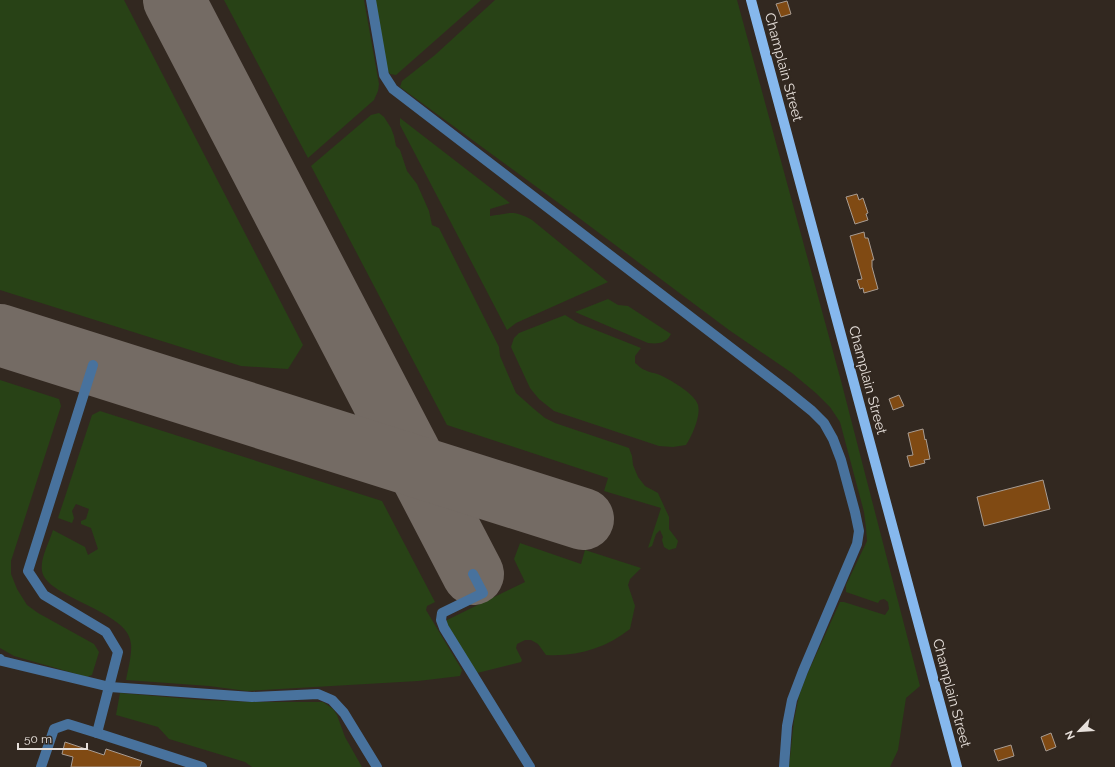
<svg xmlns="http://www.w3.org/2000/svg" width="1115" height="767" viewBox="0 0 1115 767" font-family="Raleway,sans-serif">
<style>
.green{fill:#284216}
.lines{fill:none;stroke-linecap:round;stroke-linejoin:round}
.runway{stroke:#746b64;stroke-width:62}
.building{fill:#804a13;stroke:#a89c92}
.minor{stroke:#48729d;stroke-width:10}
.major{stroke:#86b8ed;stroke-width:10}
.labels{text-anchor:middle;dominant-baseline:central;stroke-width:4;stroke-linejoin:round;paint-order:stroke}
.street-label{font-size:14px;fill:#e7e0db;stroke:#322820}
</style>
<rect width="100%" height="100%" fill="#322820"/>
<!-- green -->
<g class="green">
<path d="M 0,0 L 124,0 L 303,345 L 288,369 L 241,366 L 0,290 Z"/>
<path d="M 224,0 L 364,0 L 379,84 L 378,91 L 374,100 L 308,158 Z"/>
<path d="M 375,0 L 481,0 L 396,75 L 390,74 L 386,68 Z"/>
<path d="M 495,0 L 737,0 L 840,377 L 920,686 L 906,698 L 898,750 L 890,767 L 789,767 L 794,720 L 799,696 L 806,677 L 840,602 L 844,602 L 885,615 L 889,609 L 888,602 L 884,599 L 880,600 L 878,603 L 846,592 L 846,585 L 867,541 L 866,528 L 864,512 L 840,422 L 830,407 L 817,394 L 792,373 L 729,330 L 575,215 L 400,87 L 402,81 L 435,55 Z"/>
<path d="M 379,113 L 384,117 L 391,128 L 394,136 L 396,146 L 400,150 L 407,171 L 417,184 L 429,211 L 432,225 L 439,228 L 499,347 L 500,356 L 516,393 L 534,409 L 545,418 L 555,423 L 629,448 L 632,456 L 633,465 L 638,477 L 645,486 L 658,493 L 669,517 L 669,529 L 678,541 L 676,548 L 669,550 L 664,547 L 662,540 L 663,537 L 660,530 L 656,534 L 652,546 L 648,548 L 661,508 L 604,491 L 608,478 L 447,425 L 311,166 L 371,115 Z"/>
<path d="M 400,118 L 510,203 L 490,209 L 490,216 C 511,213 513,210 532,220 L 608,282 L 516,323 L 507,330 L 400,125 Z"/>
<path d="M 608,299 L 618,305 L 628,306 L 671,334 C 666,344 657,344 648,343 L 575,312 Z"/>
<path d="M 565,315 L 578,323 L 641,348 L 635,356 L 635,363 C 638,365 641,369 645,370 C 650,373 657,373 662,376 C 672,381 695,394 698,405 C 701,416 692,436 686,445 L 673,447 L 659,446 L 554,411 L 539,399 L 530,388 L 511,347 L 514,338 L 519,333 Z"/>
<path d="M 0,380 L 59,399 L 61,406 L 11,561 L 11,574 L 17,589 L 27,605 L 38,613 L 94,644 L 99,652 L 92,675 L 87,677 L 14,656 L 0,648 Z"/>
<path d="M 100,411 L 382,501 L 435,602 L 427,606 L 426,610 L 462,670 L 460,676 L 418,681 L 247,691 L 209,686 L 126,680 C 128,669 132,655 131,644 C 130,611 46,598 42,571 C 40,558 49,543 53,530 L 85,547 L 88,555 L 98,549 L 91,528 L 81,524 L 81,521 L 86,519 L 89,509 L 76,504 L 72,511 L 74,518 L 72,523 L 58,518 L 92,415 Z"/>
<path d="M 520,543 L 581,564 L 585,550 L 641,568 L 630,579 L 628,585 L 635,606 L 630,629 C 606,648 577,657 546,655 L 538,644 L 531,640 L 525,640 L 517,644 L 516,648 L 522,660 L 521,662 L 477,673 L 447,624 L 447,620 L 525,582 L 514,559 Z"/>
<path d="M 120,693 L 202,700 L 255,702 L 323,702 L 333,709 L 337,715 L 345,737 L 362,767 L 252,767 L 245,762 L 169,739 L 158,727 L 116,715 Z"/>
</g>
<g class="lines">
<!-- runway -->
<g class="runway">
<path d="M 174,0 L 473,574"/>
<path d="M 0,335 L 583,519"/>
</g>
</g>
<!-- building -->
<g class="building">
<path d="M 787,1 L 791,14 L 781,17 L 776,4 Z"/>
<path d="M 857,194 L 859,200 L 863,198 L 868,213 L 866,214 L 868,220 L 855,224 L 846,197 Z"/>
<path d="M 864,232 L 865,238 L 868,238 L 874,260 L 872,260 L 872,267 L 878,289 L 864,293 L 863,288 L 860,289 L 857,280 L 862,279 L 850,236 Z"/>
<path d="M 899,395 L 904,406 L 893,410 L 889,399 Z"/>
<path d="M 923,429 L 925,440 L 926,439 L 930,459 L 924,460 L 925,463 L 910,467 L 907,456 L 913,455 L 908,433 Z"/>
<path d="M 1043,480 L 1050,509 L 984,526 L 977,497 Z"/>
<path d="M 1051,733 L 1056,747 L 1046,751 L 1041,737 Z"/>
<path d="M 65,742 L 104,755 L 106,749 L 142,761 L 140,767 L 71,767 L 73,757 L 62,754 Z"/>
<path d="M 1011,745 L 1014,756 L 998,761 L 994,750 Z"/>
</g>
<g class="lines">
<!-- minor -->
<g class="minor">
<path d="M 371,0 L 384,75 L 393,89 L 786,390 L 812,411 L 824,423 L 833,439 L 841,460 L 855,512 L 859,531 L 857,544 L 803,671 L 792,700 L 787,726 L 784,767"/>
<path d="M 93,365 L 28,571 L 44,595 L 106,632 L 118,652 L 97,733 L 202,767"/>
<path d="M 473,574 L 483,593 L 442,613 L 441,620 L 444,628 L 530,767"/>
<path d="M 0,659 L 2,661 L 110,687 L 252,697 L 318,694 L 332,700 L 344,713 L 377,767"/>
<path d="M 41,767 L 54,729 L 68,724 L 97,733"/>
</g>
<!-- major -->
<path class="major" d="M 751,0 L 957,767"/>
</g>
<g class="labels">
<!-- street labels -->
<g class="street-label">
<text transform="translate(784 67) rotate(75)">Champlain Street</text>
<text transform="translate(868 380) rotate(75)">Champlain Street</text>
<text transform="translate(952 693) rotate(75)">Champlain Street</text>
</g>
</g>
<!-- north arrow -->
<g transform="translate(1079 731) rotate(245)" stroke="#322820" stroke-width="3" paint-order="stroke">
<path d="M0-3L7 15L0 10L-7 15Z" fill="#e7e0db"/>
<text y="-6" font-size="11" font-weight="bold" text-anchor="middle" fill="#e7e0db">N</text>
</g>
<!-- scale -->
<path d="M18 743v6h69v-6" fill="none" stroke="#e7e0db" stroke-width="2"/>
<text x="24" y="743" font-size="12" fill="#e7e0db" stroke="#322820" stroke-width="3" paint-order="stroke">50 m</text>
</svg>
